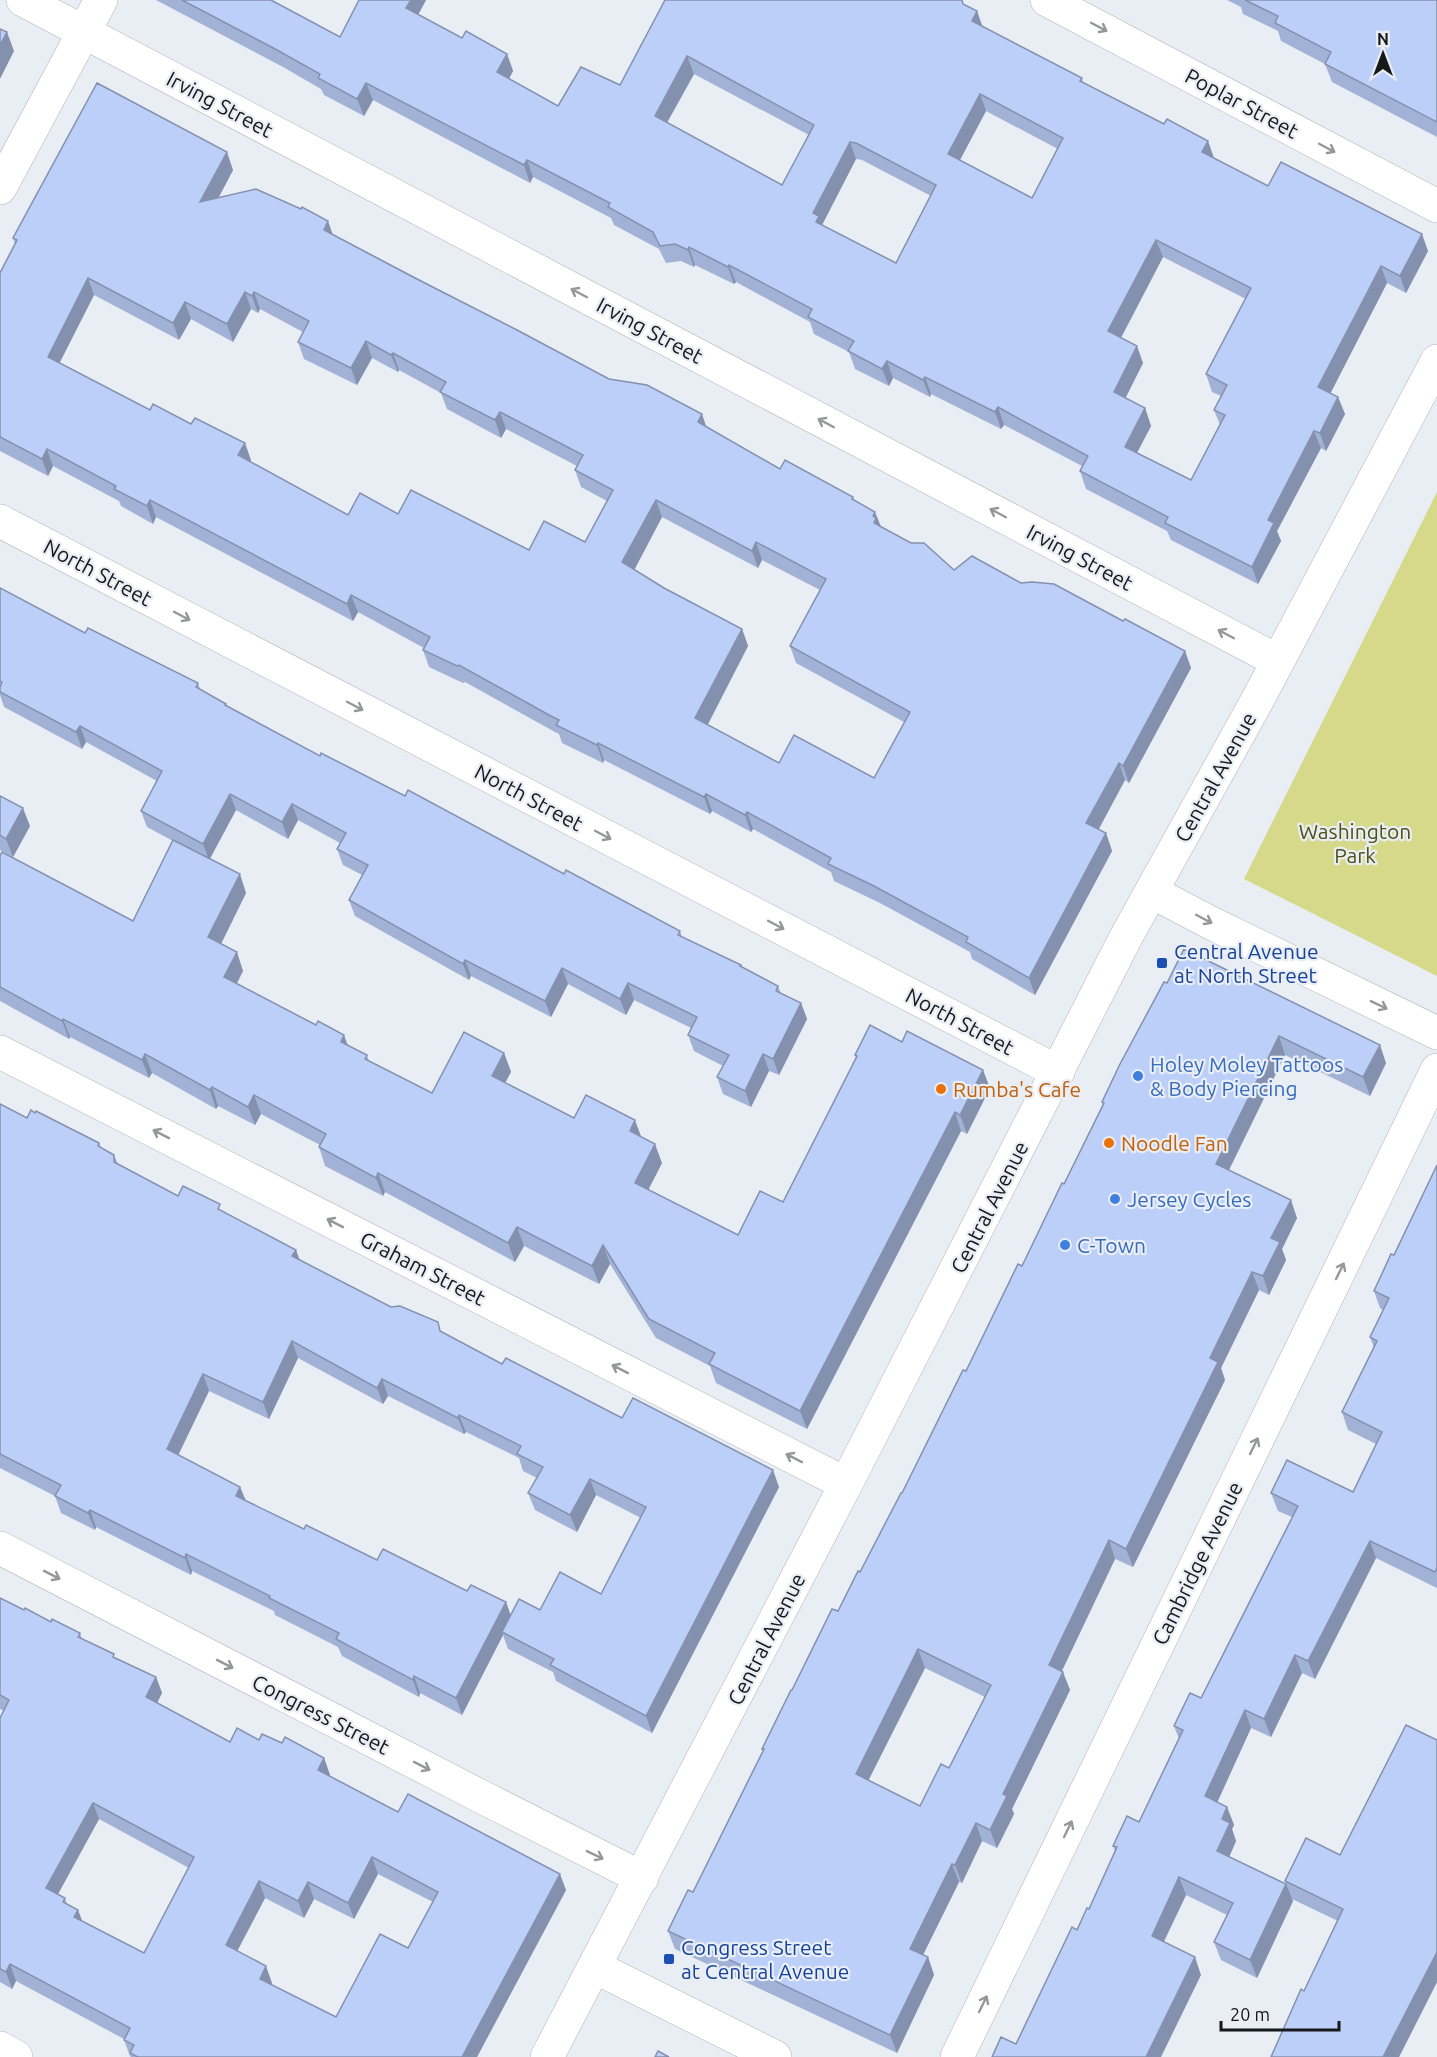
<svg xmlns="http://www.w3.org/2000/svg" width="1437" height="2057" viewBox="0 0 1437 2057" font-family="Ubuntu,sans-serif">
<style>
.green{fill:#d5d989}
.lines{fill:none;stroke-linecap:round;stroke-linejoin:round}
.street-casing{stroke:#b1b4bb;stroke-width:34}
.secondary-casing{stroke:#b1b4bb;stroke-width:34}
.street{stroke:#fff;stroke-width:33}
.secondary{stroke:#fff;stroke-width:33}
.wall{fill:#a2b2d6;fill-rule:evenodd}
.shaded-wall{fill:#8491ae}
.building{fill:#bccff9;stroke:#8491ae;stroke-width:1.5;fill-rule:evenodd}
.oneway{stroke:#969798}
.transit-dot{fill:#1a4fb4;stroke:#e9edf4;stroke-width:2}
.shop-dot{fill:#3f7fe0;stroke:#e9edf4;stroke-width:2}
.food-dot{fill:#e8710a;stroke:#e9edf4;stroke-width:2}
.labels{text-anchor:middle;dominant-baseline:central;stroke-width:4.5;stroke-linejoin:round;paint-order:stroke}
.street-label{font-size:21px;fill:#16181a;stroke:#e9edf4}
.park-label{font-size:21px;fill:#4f5115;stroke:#e9edf4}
.transit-label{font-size:21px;fill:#164399;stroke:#e9edf4;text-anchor:start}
.shop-label{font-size:21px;fill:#366cbe;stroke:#e9edf4;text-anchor:start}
.food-label{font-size:21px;fill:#c56008;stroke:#e9edf4;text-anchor:start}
</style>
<rect width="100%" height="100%" fill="#e9edf4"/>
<!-- green -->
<path class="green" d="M 1437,492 L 1437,976 L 1244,879 Z"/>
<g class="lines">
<defs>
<g id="street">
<path d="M 23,0 L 1278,661"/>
<path d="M 1047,0 L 1437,206"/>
<path d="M 0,521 L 1058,1072"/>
<path d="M 1152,892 L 1211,923 L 1437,1033"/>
<path d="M 0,1052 L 846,1484"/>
<path d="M 0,2048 L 16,2057"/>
<path d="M 957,2057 L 1437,1070"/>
</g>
<g id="secondary">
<path d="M 0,188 L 101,0"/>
<path d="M 0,1548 L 482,1797 L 642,1878"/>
<path d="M 595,1967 L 775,2057"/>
<path d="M 547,2057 L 846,1484 L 1126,937 L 1258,699 L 1437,361"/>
</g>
</defs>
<!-- street casing -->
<use href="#street" class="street-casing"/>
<!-- secondary casing -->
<use href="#secondary" class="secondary-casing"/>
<!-- street -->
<use href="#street" class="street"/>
<!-- secondary -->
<use href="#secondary" class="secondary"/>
</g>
<!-- wall -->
<g class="wall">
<path d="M 156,0 L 271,0 L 340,37 L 359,0 L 426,0 L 418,15 L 462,38 L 507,54 L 513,71 L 509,79 L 558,106 L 620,85 L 665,0 L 963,4 L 977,11 L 982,26 L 1082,78 L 1083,82 L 1214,159 L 1268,186 L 1428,251 L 1406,293 L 1387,283 L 1330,393 L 1338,397 L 1345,414 L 1326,451 L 1321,448 L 1277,531 L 1281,541 L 1258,584 L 1171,540 L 1167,531 L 1086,489 L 1080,471 L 1082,466 L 1029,438 L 1004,425 L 1001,429 L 931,394 L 930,397 L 893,378 L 889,386 L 855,369 L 849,352 L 814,334 L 810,322 L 736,282 L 734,284 L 695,265 L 694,267 L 681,261 L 666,263 L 659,249 L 614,225 L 611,218 L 533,177 L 530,183 L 373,100 L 364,116 L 324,95 L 321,89 L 283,67 ZM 694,74 L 809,135 L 782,185 L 667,123 ZM 986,111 L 1058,149 L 1032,198 L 960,160 ZM 856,159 L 862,160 L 931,196 L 896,263 L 823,226 L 822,225 ZM 1163,257 L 1246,299 L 1206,374 L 1212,392 L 1221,396 L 1214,410 L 1220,425 L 1191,480 L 1137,453 L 1151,426 L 1145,408 L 1125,398 L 1143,363 L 1121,338 Z"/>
<path d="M 1227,0 L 1437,0 L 1437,137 L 1332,82 L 1325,64 L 1281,41 L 1278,31 L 1243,14 L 1241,7 Z"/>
<path d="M 233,170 L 218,198 L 333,234 L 609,379 L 706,427 L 780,469 L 853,497 L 855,501 L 881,527 L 954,570 L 1021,583 L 1123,621 L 1185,651 L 1191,668 L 1129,783 L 1125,780 L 1098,829 L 1106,833 L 1112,851 L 1035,995 L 972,959 L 970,952 L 880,903 L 834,881 L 831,872 L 753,829 L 751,832 L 712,811 L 710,814 L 604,760 L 603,763 L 562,743 L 559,734 L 555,732 L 465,682 L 463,683 L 429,667 L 423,650 L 424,648 L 358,612 L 353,621 L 156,517 L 153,524 L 121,506 L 119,501 L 53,466 L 48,476 L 0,451 L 0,273 L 15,244 L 13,238 ZM 94,295 L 179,340 L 191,319 L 233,342 L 251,309 L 258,313 L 260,309 L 303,332 L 298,342 L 304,359 L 357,385 L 372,358 L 398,372 L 399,370 L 441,393 L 447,409 L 501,438 L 506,429 L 577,466 L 575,470 L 581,487 L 607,501 L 585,542 L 529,550 L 398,514 L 348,515 L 250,462 L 251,460 L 150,410 L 59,363 ZM 662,517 L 758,568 L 762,560 L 820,590 L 790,646 L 796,663 L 904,722 L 874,778 L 779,763 L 707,725 L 748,646 L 742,629 L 664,588 L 634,570 Z"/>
<path d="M 0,588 L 85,633 L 198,683 L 200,689 L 227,706 L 320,756 L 405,796 L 680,931 L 682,937 L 741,965 L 742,967 L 778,986 L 781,993 L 801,1003 L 807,1019 L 779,1075 L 769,1071 L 751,1107 L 723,1094 L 717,1077 L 723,1066 L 694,1051 L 688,1035 L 691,1028 L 634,1000 L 626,1015 L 568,984 L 551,1017 L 471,976 L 469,980 L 355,916 L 349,900 L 362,875 L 343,865 L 337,849 L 340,843 L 298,820 L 288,839 L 236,810 L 210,859 L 246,893 L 221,944 L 243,971 L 237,984 L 367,1055 L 369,1061 L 432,1093 L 504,1053 L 511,1072 L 505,1083 L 574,1118 L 641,1137 L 662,1163 L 648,1190 L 738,1235 L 783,1202 L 856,1058 L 855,1055 L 990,1088 L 967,1134 L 961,1131 L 807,1429 L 716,1383 L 710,1366 L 656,1338 L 610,1264 L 599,1284 L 524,1246 L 515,1262 L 385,1192 L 383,1196 L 325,1166 L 319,1147 L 320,1145 L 261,1114 L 255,1125 L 218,1106 L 216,1109 L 152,1073 L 149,1078 L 70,1037 L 69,1039 L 0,1001 L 0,856 L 133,921 L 173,841 L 147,827 L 141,811 L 157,781 L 86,742 L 82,749 L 4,707 L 0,695 Z"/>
<path d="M 0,796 L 30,826 L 13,857 L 0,850 Z"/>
<path d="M 1164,982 L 1386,1063 L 1370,1096 L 1285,1055 L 1229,1170 L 1297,1218 L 1282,1249 L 1286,1260 L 1269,1295 L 1259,1290 L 1221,1368 L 1225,1380 L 1133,1567 L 1115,1559 L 1062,1671 L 1070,1690 L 1012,1809 L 1014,1814 L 997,1848 L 982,1841 L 962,1883 L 959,1882 L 923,1955 L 928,1957 L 934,1975 L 897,2053 L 675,1949 L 668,1931 L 693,1892 L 763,1751 L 762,1749 L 792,1690 L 860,1572 L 1022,1266 L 1064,1184 L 1103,1105 L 1102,1102 ZM 925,1668 L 985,1697 L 949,1768 L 920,1806 L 868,1781 Z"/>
<path d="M 0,1104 L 27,1118 L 35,1113 L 99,1143 L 101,1147 L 114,1155 L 118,1164 L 178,1196 L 222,1211 L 296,1250 L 299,1260 L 502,1364 L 622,1418 L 779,1487 L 652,1733 L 556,1681 L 553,1672 L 508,1649 L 503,1635 L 462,1715 L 420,1693 L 419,1697 L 342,1656 L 338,1647 L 275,1615 L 274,1611 L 192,1571 L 191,1575 L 96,1527 L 95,1530 L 61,1513 L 55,1496 L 0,1468 ZM 298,1358 L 383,1404 L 388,1396 L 464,1434 L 466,1432 L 519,1458 L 523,1471 L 537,1478 L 528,1493 L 535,1510 L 577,1532 L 596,1495 L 641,1518 L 601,1594 L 540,1610 L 511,1616 L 506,1602 L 467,1591 L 377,1560 L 304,1529 L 245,1501 L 240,1487 L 178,1455 L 209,1391 L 269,1419 Z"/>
<path d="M 1437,1165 L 1437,1588 L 1376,1558 L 1315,1679 L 1302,1673 L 1271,1737 L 1251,1728 L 1217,1802 L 1227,1807 L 1234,1825 L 1232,1829 L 1236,1841 L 1229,1857 L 1286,1884 L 1285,1881 L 1306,1838 L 1437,1982 L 1399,2057 L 1271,2057 L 1304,1991 L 1338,1921 L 1292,1899 L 1293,1901 L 1257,1978 L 1221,1960 L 1214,1942 L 1227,1915 L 1186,1895 L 1164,1942 L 1201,1975 L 1016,2044 L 1089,1909 L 1115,1851 L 1113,1846 L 1139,1822 L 1179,1739 L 1174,1726 L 1201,1698 L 1292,1517 L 1278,1511 L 1271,1493 L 1353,1492 L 1376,1444 L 1348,1430 L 1342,1412 L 1374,1348 L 1370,1337 L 1383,1310 L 1380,1308 L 1374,1291 L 1394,1255 Z"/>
<path d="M 0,1598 L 24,1610 L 80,1633 L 82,1639 L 115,1658 L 156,1677 L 162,1693 L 157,1703 L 230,1742 L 259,1740 L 282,1743 L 324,1758 L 330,1775 L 329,1776 L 398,1812 L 566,1890 L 477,2057 L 131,2057 L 130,2056 L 124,2040 L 124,2039 L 16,1981 L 12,1989 L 0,1982 L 0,1718 L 4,1711 L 0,1709 ZM 99,1819 L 189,1868 L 144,1953 L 82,1921 L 78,1910 L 67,1904 L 65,1898 L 58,1894 ZM 378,1874 L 433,1902 L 408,1948 L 336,2017 L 271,1985 L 272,1983 L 237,1951 L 265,1898 L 304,1918 L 314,1899 L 354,1919 Z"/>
</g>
<!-- shaded-wall -->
<g class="shaded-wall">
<path d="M 411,0 L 426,0 L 412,26 L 406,8 Z"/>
<path d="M 977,11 L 983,28 L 972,21 Z"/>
<path d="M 7,32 L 14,51 L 0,79 L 0,45 Z"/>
<path d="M 507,54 L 513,71 L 503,89 L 497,72 Z"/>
<path d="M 687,56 L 694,74 L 661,133 L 655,116 Z"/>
<path d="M 366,83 L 373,100 L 364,116 L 357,99 Z"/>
<path d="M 980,94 L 986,111 L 954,171 L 948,154 Z"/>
<path d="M 1208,141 L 1214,158 L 1202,152 Z"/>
<path d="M 850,142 L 856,159 L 822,225 L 825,233 L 822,240 L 813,213 Z"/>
<path d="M 227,152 L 233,170 L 207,220 L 200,202 Z"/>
<path d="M 527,160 L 533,177 L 530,183 L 524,165 Z"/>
<path d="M 328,221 L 334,238 L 324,230 Z"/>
<path d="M 1422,234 L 1428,251 L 1406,293 L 1400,276 Z"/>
<path d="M 1156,240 L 1163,257 L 1115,349 L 1108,331 Z"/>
<path d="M 689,247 L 695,265 L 694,267 L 688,250 Z"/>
<path d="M 729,265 L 736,282 L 734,284 L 728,267 Z"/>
<path d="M 1381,266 L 1387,283 L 1325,404 L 1318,387 Z"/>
<path d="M 88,278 L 94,295 L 54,374 L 48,357 Z"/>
<path d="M 245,292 L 251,309 L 233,342 L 227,324 Z"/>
<path d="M 254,292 L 260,309 L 258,313 L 252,296 Z"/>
<path d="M 185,302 L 191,319 L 179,340 L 173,323 Z"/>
<path d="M 366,341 L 372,358 L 357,385 L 351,368 Z"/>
<path d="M 1137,346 L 1143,363 L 1120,409 L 1114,392 Z"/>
<path d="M 393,353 L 399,370 L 398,372 L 391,355 Z"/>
<path d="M 887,361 L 893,378 L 889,386 L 882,369 Z"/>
<path d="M 925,377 L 931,394 L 930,397 L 923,380 Z"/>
<path d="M 1338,397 L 1345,414 L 1326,451 L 1320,433 Z"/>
<path d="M 998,407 L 1004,425 L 1001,429 L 995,412 Z"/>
<path d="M 1145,408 L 1151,426 L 1131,464 L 1125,447 Z"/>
<path d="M 500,412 L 506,429 L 501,438 L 495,420 Z"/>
<path d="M 702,414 L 708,432 L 698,422 Z"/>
<path d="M 1314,431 L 1321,448 L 1277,531 L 1281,541 L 1258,584 L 1252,567 L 1268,520 Z"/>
<path d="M 245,443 L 251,460 L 244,473 L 238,455 Z"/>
<path d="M 47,449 L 53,466 L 48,476 L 42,459 Z"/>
<path d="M 150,500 L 156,517 L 153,524 L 147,506 Z"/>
<path d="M 656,500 L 662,517 L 629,580 L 622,562 Z"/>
<path d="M 875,512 L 882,529 L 874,523 L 873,516 Z"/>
<path d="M 756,542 L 762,560 L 758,568 L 752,551 Z"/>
<path d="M 351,595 L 358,612 L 353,621 L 347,604 Z"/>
<path d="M 742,629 L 748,646 L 702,736 L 695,718 Z"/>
<path d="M 1185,651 L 1191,668 L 1129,783 L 1123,766 Z"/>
<path d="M 80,726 L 86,742 L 82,749 L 76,732 Z"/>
<path d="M 598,743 L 604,760 L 603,763 L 597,745 Z"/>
<path d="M 1119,763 L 1125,780 L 1093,840 L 1086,823 Z"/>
<path d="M 230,794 L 236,810 L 209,860 L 203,844 Z"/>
<path d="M 706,794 L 712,811 L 710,814 L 704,797 Z"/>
<path d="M 292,804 L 298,820 L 288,839 L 282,822 Z"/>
<path d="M 23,808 L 30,826 L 13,857 L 6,839 Z"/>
<path d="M 747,812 L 753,829 L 751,832 L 745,815 Z"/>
<path d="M 1106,833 L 1112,851 L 1035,995 L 1029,978 Z"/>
<path d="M 240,874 L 246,893 L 215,956 L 208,937 Z"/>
<path d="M 237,952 L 243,971 L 230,995 L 224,977 Z"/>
<path d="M 465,960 L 471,976 L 469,980 L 463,964 Z"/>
<path d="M 562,968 L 568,984 L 551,1017 L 545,1001 Z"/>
<path d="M 628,983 L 634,1000 L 626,1015 L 620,999 Z"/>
<path d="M 801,1003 L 807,1019 L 779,1075 L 773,1059 Z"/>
<path d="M 63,1019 L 70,1037 L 69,1039 L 62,1021 Z"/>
<path d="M 344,1035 L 351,1054 L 341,1042 Z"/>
<path d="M 1279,1036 L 1285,1055 L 1223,1182 L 1216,1164 Z"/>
<path d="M 1380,1045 L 1386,1063 L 1370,1096 L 1363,1077 Z"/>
<path d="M 504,1053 L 511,1072 L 499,1094 L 492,1076 Z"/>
<path d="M 145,1054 L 152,1073 L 149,1078 L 142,1060 Z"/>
<path d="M 763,1054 L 769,1071 L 751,1107 L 745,1091 Z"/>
<path d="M 983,1070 L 990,1088 L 967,1134 L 960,1115 Z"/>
<path d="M 212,1087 L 218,1106 L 216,1109 L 210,1090 Z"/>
<path d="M 254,1095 L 261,1114 L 255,1125 L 248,1107 Z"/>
<path d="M 955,1112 L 961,1131 L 807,1429 L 800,1411 Z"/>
<path d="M 635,1120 L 642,1139 L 630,1131 Z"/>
<path d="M 655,1144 L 662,1163 L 642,1202 L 635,1183 Z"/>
<path d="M 378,1173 L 385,1192 L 383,1196 L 376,1178 Z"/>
<path d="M 1291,1200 L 1297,1218 L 1282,1249 L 1286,1260 L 1269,1295 L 1263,1276 L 1271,1238 Z"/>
<path d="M 517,1227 L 524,1246 L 515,1262 L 508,1243 Z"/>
<path d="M 603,1245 L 610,1264 L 599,1284 L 592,1266 Z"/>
<path d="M 296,1250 L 302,1266 L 292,1256 Z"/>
<path d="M 1252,1272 L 1259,1290 L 1221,1368 L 1225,1380 L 1133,1567 L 1126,1549 L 1210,1358 Z"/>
<path d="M 292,1341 L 298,1358 L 269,1419 L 263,1402 Z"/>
<path d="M 203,1374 L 209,1391 L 173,1466 L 167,1449 Z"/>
<path d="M 382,1379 L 388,1396 L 383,1404 L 377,1388 Z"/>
<path d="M 459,1415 L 466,1432 L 464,1434 L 458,1418 Z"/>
<path d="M 773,1470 L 779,1487 L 652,1733 L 646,1716 Z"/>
<path d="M 590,1479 L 596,1495 L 577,1532 L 570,1515 Z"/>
<path d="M 240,1487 L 247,1503 L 236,1496 Z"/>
<path d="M 90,1510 L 96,1527 L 95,1530 L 88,1513 Z"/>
<path d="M 1109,1540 L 1115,1559 L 1056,1683 L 1049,1665 Z"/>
<path d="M 1370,1541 L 1376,1558 L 1315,1679 L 1308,1661 Z"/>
<path d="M 186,1554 L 192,1571 L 191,1575 L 185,1558 Z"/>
<path d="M 506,1602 L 512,1619 L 502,1632 L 503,1635 L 462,1715 L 456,1698 Z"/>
<path d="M 918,1649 L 925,1668 L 862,1793 L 856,1774 Z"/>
<path d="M 1295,1655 L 1302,1673 L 1271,1737 L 1264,1719 Z"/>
<path d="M 1063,1672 L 1070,1690 L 1012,1809 L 1014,1814 L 997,1848 L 990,1830 L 1003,1794 Z"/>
<path d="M 414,1676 L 420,1693 L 419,1697 L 413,1680 Z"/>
<path d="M 156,1677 L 162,1693 L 152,1713 L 146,1697 Z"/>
<path d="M 1245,1710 L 1251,1728 L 1212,1814 L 1205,1796 Z"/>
<path d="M 324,1758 L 330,1775 L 324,1786 L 318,1770 Z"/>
<path d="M 93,1803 L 99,1819 L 52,1905 L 46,1888 Z"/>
<path d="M 1227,1807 L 1234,1825 L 1232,1829 L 1236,1841 L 1224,1869 L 1217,1851 L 1222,1819 Z"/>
<path d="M 976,1823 L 982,1841 L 962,1883 L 955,1865 Z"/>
<path d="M 372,1857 L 378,1874 L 354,1919 L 348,1903 Z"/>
<path d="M 952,1864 L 959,1882 L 917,1967 L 910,1949 Z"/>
<path d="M 560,1874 L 566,1890 L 477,2057 L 462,2057 Z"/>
<path d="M 1179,1877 L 1186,1895 L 1158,1953 L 1152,1936 Z"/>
<path d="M 259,1881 L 265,1898 L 232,1961 L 226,1945 Z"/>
<path d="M 308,1882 L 314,1899 L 304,1918 L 298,1901 Z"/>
<path d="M 1286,1884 L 1293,1901 L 1257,1978 L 1250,1960 Z"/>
<path d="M 78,1910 L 84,1926 L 74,1917 Z"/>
<path d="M 1437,1952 L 1437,1982 L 1399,2057 L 1383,2057 Z"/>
<path d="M 928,1957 L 934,1975 L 897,2053 L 890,2035 Z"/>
<path d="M 1195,1957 L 1201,1975 L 1161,2057 L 1146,2057 Z"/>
<path d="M 10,1964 L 16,1981 L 12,1989 L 6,1972 Z"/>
<path d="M 266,1966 L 272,1983 L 266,1996 L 260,1979 Z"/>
</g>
<!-- building -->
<g class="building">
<path d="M 182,0 L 271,0 L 340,37 L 359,0 L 411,0 L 406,8 L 462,38 L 466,31 L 507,54 L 497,72 L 558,106 L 581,67 L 620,85 L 665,0 L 962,0 L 963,4 L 977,11 L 972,21 L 1082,78 L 1080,81 L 1164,124 L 1167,119 L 1208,141 L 1202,152 L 1268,186 L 1281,162 L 1422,234 L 1400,276 L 1381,266 L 1318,387 L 1338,397 L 1320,433 L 1314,431 L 1268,520 L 1274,523 L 1252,567 L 1165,523 L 1168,517 L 1080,471 L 1088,456 L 1023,421 L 998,407 L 995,412 L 925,377 L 923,380 L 887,361 L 882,369 L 848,351 L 854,341 L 808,317 L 812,309 L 729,265 L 728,267 L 689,247 L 688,250 L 675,244 L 660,246 L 653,232 L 608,207 L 610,203 L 527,160 L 524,165 L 366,83 L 357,99 L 318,78 L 320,74 L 277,50 ZM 687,56 L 814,125 L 782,185 L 655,116 ZM 980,94 L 1063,138 L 1032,198 L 948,154 ZM 850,142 L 856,143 L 936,185 L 896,263 L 816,222 L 819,216 L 813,213 ZM 1156,240 L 1251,288 L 1206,374 L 1227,385 L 1214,410 L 1225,415 L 1191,480 L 1125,447 L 1145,408 L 1114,392 L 1137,346 L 1108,331 Z"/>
<path d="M 1245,0 L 1437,0 L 1437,122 L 1325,64 L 1331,52 L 1275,23 L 1278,16 Z"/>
<path d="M 0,29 L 7,32 L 0,45 Z"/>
<path d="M 97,83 L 227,152 L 200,202 L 256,189 L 301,209 L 302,207 L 328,221 L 324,230 L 413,277 L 517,330 L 609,379 L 647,385 L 702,414 L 698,422 L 780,469 L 785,460 L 853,497 L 852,499 L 875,512 L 873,516 L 876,518 L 874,523 L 911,543 L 924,543 L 954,570 L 972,556 L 1021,583 L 1032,582 L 1054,584 L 1123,621 L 1125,619 L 1185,651 L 1123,766 L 1119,763 L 1086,823 L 1106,833 L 1029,978 L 966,942 L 968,937 L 874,886 L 828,864 L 831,858 L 747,812 L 745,815 L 706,794 L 704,797 L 598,743 L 597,745 L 556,725 L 559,720 L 549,715 L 459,665 L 457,666 L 423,650 L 430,637 L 351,595 L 347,604 L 150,500 L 147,506 L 114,489 L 116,486 L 47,449 L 42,459 L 0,437 L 0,273 L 17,240 L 13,238 ZM 88,278 L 173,323 L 185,302 L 227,324 L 245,292 L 252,296 L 254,292 L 309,321 L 298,342 L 351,368 L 366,341 L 391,355 L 393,353 L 446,382 L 440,392 L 495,420 L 500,412 L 583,455 L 575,470 L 613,490 L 585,542 L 544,521 L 529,550 L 411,490 L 398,514 L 360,493 L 348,515 L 238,455 L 245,443 L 195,418 L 191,424 L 153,404 L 150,410 L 48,357 ZM 656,500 L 752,551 L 756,542 L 826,579 L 790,646 L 910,712 L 874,778 L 794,735 L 779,763 L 695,718 L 742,629 L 664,588 L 622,562 Z"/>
<path d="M 0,588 L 85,633 L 88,628 L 198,683 L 196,687 L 226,704 L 225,705 L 320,756 L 321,753 L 405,796 L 408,790 L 564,874 L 566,870 L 680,931 L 678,935 L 741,965 L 740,966 L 778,986 L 776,991 L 801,1003 L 773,1059 L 763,1054 L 745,1091 L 717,1077 L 729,1055 L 688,1035 L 697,1017 L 628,983 L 620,999 L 562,968 L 545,1001 L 465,960 L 463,964 L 349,900 L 368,865 L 337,849 L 346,833 L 292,804 L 282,822 L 230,794 L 203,844 L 141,811 L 162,771 L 80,726 L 76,732 L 0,692 L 0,687 L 2,682 L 0,681 Z"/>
<path d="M 0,796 L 23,808 L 6,839 L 0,835 Z"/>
<path d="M 173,840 L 240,874 L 208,937 L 237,952 L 224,977 L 316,1025 L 318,1021 L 344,1035 L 341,1042 L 367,1055 L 365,1059 L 432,1093 L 464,1032 L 504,1053 L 492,1076 L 574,1118 L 586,1095 L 635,1120 L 630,1131 L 655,1144 L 635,1183 L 738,1235 L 760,1191 L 783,1202 L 857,1056 L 855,1055 L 870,1025 L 902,1042 L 907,1031 L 983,1070 L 960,1115 L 955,1112 L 800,1411 L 709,1364 L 715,1353 L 649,1319 L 603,1245 L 592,1266 L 517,1227 L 508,1243 L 378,1173 L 376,1178 L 319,1147 L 326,1134 L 254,1095 L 248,1107 L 212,1087 L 210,1090 L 145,1054 L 142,1060 L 63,1019 L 62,1021 L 0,987 L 0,856 L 2,852 L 133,921 Z"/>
<path d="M 1184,949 L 1380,1045 L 1363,1077 L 1279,1036 L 1216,1164 L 1291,1200 L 1271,1238 L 1280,1242 L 1263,1276 L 1252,1272 L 1210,1358 L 1218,1362 L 1126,1549 L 1109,1540 L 1049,1665 L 1063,1672 L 1003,1794 L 1007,1796 L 990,1830 L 976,1823 L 955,1865 L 952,1864 L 910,1949 L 928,1957 L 890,2035 L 668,1931 L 688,1890 L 693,1892 L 764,1749 L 762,1749 L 791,1690 L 792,1690 L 832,1609 L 838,1611 L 858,1571 L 860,1572 L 901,1493 L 902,1493 L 963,1370 L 966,1371 L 1018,1264 L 1022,1266 L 1062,1183 L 1064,1184 L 1104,1103 L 1102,1102 L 1120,1064 L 1164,982 L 1167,983 ZM 918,1649 L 991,1685 L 949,1768 L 941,1764 L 920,1806 L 856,1774 Z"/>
<path d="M 0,1104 L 27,1118 L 31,1110 L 35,1113 L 36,1111 L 99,1143 L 98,1146 L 114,1155 L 114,1162 L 178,1196 L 183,1186 L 220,1204 L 218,1209 L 296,1250 L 292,1256 L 391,1307 L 400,1306 L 438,1322 L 440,1331 L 502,1364 L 506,1358 L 622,1418 L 633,1398 L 773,1470 L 646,1716 L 550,1665 L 554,1659 L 502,1632 L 519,1599 L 540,1610 L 560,1572 L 601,1594 L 646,1507 L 590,1479 L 570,1515 L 528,1493 L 543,1467 L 517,1454 L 521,1446 L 459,1415 L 458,1418 L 382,1379 L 377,1388 L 292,1341 L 263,1402 L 203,1374 L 167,1449 L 240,1487 L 236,1496 L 304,1529 L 306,1525 L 377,1560 L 383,1549 L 467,1591 L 471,1585 L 506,1602 L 456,1698 L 414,1676 L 413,1680 L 336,1639 L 339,1633 L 269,1598 L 270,1596 L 186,1554 L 185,1558 L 90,1510 L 88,1513 L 55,1496 L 61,1485 L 0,1454 Z"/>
<path d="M 1437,1165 L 1437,1568 L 1435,1572 L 1370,1541 L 1308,1661 L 1295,1655 L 1264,1719 L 1245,1710 L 1205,1796 L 1227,1807 L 1222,1819 L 1230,1823 L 1217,1851 L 1286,1884 L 1250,1960 L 1214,1942 L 1233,1903 L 1179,1877 L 1152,1936 L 1195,1957 L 1146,2057 L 992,2057 L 1001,2037 L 1016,2044 L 1072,1927 L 1077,1930 L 1087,1908 L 1089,1909 L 1117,1847 L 1113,1846 L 1127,1816 L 1139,1822 L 1183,1730 L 1174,1726 L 1190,1693 L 1201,1698 L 1298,1506 L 1271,1493 L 1287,1460 L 1353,1492 L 1382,1432 L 1342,1412 L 1377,1341 L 1370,1337 L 1389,1298 L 1374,1291 L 1391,1254 L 1394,1255 Z"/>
<path d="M 0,1598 L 24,1610 L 25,1608 L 51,1622 L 52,1619 L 80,1633 L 78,1637 L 114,1654 L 113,1657 L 156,1677 L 146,1697 L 230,1742 L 237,1728 L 259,1740 L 262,1734 L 282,1743 L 285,1737 L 324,1758 L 318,1770 L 398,1812 L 408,1794 L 560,1874 L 462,2057 L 138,2057 L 130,2053 L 134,2045 L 124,2040 L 130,2028 L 10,1964 L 6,1972 L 0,1969 L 0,1718 L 9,1700 L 0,1695 ZM 93,1803 L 194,1857 L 144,1953 L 74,1917 L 78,1910 L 63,1902 L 65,1898 L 46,1888 ZM 372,1857 L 438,1892 L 408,1948 L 380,1934 L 336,2017 L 260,1979 L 266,1966 L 226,1945 L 259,1881 L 298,1901 L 308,1882 L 348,1903 Z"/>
<path d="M 1406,1725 L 1437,1740 L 1437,1952 L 1383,2057 L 1271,2057 L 1301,1989 L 1304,1991 L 1343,1909 L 1285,1881 L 1306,1838 L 1340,1855 Z"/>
<path d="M 658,2051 L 669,2057 L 655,2057 Z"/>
</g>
<!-- one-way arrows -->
<defs><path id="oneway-shaft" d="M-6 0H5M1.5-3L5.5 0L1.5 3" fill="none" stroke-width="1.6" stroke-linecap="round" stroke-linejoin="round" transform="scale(1.5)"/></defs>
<g class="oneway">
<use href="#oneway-shaft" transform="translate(1099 27) rotate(28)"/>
<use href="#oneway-shaft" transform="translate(1327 148) rotate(28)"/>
<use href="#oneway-shaft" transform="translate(579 293) rotate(-152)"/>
<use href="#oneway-shaft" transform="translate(826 423) rotate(-152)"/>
<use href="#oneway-shaft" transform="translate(998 513) rotate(-152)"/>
<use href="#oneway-shaft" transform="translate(182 616) rotate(28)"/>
<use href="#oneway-shaft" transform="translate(1226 634) rotate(-152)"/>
<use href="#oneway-shaft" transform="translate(355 706) rotate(28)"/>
<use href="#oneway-shaft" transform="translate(603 835) rotate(28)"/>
<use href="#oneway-shaft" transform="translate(1204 919) rotate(28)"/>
<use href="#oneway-shaft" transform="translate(776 925) rotate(28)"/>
<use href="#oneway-shaft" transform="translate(1379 1005) rotate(26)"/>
<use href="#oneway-shaft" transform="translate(161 1134) rotate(-153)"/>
<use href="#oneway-shaft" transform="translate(335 1223) rotate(-153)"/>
<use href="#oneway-shaft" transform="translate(1340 1271) rotate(-64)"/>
<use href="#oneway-shaft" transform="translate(620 1369) rotate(-153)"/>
<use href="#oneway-shaft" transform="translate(1254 1446) rotate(-64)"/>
<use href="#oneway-shaft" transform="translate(794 1458) rotate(-153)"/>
<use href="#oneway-shaft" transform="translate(52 1575) rotate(27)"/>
<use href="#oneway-shaft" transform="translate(225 1664) rotate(27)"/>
<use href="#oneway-shaft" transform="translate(422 1766) rotate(27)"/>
<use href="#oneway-shaft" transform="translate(1068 1829) rotate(-64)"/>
<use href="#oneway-shaft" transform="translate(595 1855) rotate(26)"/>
<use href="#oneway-shaft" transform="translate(983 2004) rotate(-64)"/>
</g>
<!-- markers -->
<g class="transit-dot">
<rect x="1156" y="957" width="12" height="12" rx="3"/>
<rect x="663" y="1953" width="12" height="12" rx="3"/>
</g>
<g class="shop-dot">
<circle cx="1138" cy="1076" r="6"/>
<circle cx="1115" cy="1199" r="6"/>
<circle cx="1065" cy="1245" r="6"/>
</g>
<g class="food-dot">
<circle cx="941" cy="1089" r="6"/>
<circle cx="1109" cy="1143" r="6"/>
</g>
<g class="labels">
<!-- street labels -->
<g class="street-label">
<text transform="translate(1242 103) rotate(28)">Poplar Street</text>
<text transform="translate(220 104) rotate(28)">Irving Street</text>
<text transform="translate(650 330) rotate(28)">Irving Street</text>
<text transform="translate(1080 557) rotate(28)">Irving Street</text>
<text transform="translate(98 572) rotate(28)">North Street</text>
<text transform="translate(1215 777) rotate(-61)">Central Avenue</text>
<text transform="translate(529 797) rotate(28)">North Street</text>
<text transform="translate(960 1021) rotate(28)">North Street</text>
<text transform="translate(989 1207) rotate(-63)">Central Avenue</text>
<text transform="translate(423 1268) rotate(27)">Graham Street</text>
<text transform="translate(1197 1563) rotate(-64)">Cambridge Avenue</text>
<text transform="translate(766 1639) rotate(-63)">Central Avenue</text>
<text transform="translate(321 1714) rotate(27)">Congress Street</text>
</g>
<!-- park labels -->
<g class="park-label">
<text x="1355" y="831">Washington<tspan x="1355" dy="24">Park</tspan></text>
</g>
<!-- transit labels -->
<g class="transit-label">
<text x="1174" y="951">Central Avenue<tspan x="1174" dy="24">at North Street</tspan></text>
<text x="681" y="1947">Congress Street<tspan x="681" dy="24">at Central Avenue</tspan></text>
</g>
<!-- shop labels -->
<g class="shop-label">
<text x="1150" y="1064">Holey Moley Tattoos<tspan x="1150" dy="24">&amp; Body Piercing</tspan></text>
<text x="1127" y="1199">Jersey Cycles</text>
<text x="1077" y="1245">C-Town</text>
</g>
<!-- food labels -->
<g class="food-label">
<text x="953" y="1089">Rumba's Cafe</text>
<text x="1121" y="1143">Noodle Fan</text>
</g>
</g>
<!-- north arrow -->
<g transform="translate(1383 54)" stroke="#e9edf4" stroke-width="4.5" paint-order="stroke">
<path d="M0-4.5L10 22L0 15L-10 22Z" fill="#16181a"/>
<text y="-9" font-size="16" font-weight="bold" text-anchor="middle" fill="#16181a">N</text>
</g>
<!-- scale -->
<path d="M1221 2021v9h118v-9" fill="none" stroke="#16181a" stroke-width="3"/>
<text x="1230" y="2021" font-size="18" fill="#16181a" stroke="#e9edf4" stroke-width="4.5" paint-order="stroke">20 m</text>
</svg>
